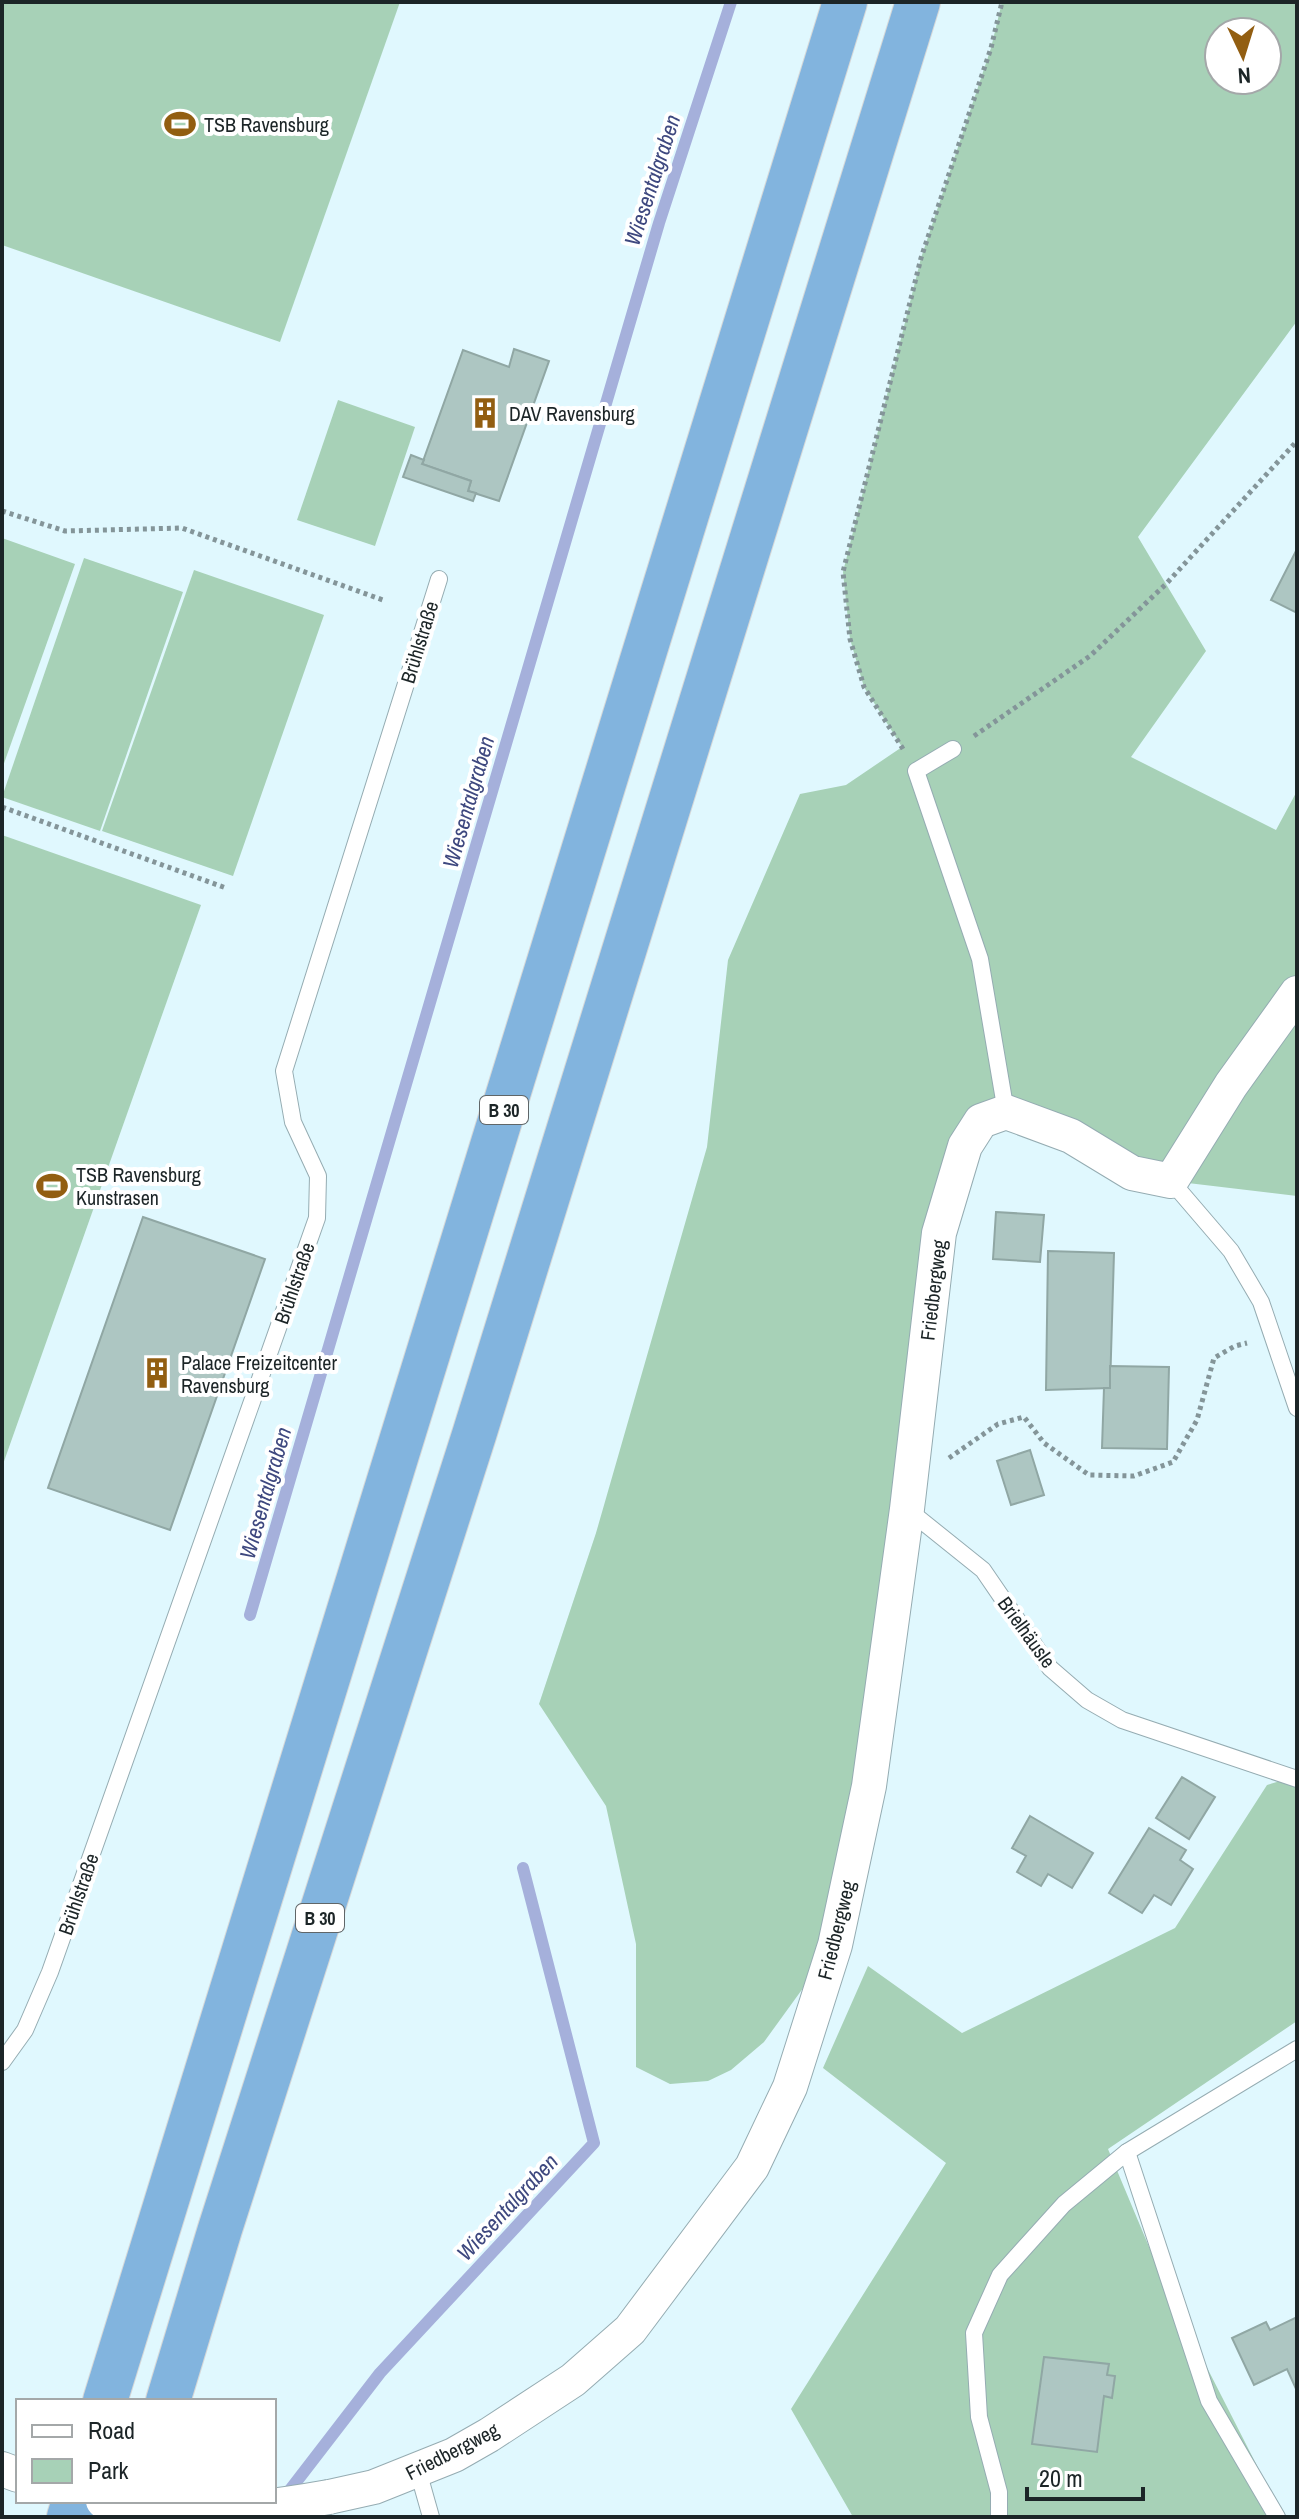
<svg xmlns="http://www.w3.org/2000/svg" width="1299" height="2519" viewBox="0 0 1299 2519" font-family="'Archivo Narrow',sans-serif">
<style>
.green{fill:#a7d1b7;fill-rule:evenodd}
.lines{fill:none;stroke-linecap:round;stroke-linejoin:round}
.stream{stroke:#a5b0db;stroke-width:12}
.building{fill:#adc6c2;stroke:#90a7a4;stroke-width:2}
.service-casing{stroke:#95acb2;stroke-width:18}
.minor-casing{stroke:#95acb2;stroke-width:36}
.trunk-casing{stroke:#d6d8d8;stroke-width:46}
.path{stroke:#849599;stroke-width:5;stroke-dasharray:4 4;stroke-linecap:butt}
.service{stroke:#fff;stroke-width:16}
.minor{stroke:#fff;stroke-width:34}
.trunk{stroke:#82b4de;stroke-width:44}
.minor-bridge-casing{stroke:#95acb2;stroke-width:36;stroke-linecap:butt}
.minor-bridge{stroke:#fff;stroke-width:34}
.labels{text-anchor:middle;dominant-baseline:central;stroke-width:8;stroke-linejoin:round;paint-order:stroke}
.shield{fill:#fff;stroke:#606668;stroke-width:2}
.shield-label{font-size:18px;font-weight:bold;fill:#1c2527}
.poi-label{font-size:20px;fill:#1c2527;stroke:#fff;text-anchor:start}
.street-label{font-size:20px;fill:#1c2527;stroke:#fff}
.water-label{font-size:22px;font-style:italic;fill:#3e487f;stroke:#fff}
</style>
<rect width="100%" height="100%" fill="#e0f8fe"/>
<!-- green -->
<g class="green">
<path d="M 2,2 L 400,2 L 280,342 L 2,245 Z"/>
<path d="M 1002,2 L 1297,2 L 1297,321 L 1138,537 L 1206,651 L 1131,757 L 1276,830 L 1297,791 L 1297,1196 L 1171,1181 L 1007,1112 L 965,1146 L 835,1944 L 764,2042 L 731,2070 L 708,2081 L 670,2084 L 636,2067 L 636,1944 L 606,1806 L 539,1704 L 596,1533 L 707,1147 L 728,960 L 800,794 L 846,785 L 902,747 L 864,687 L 850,639 L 843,572 L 921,258 L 991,48 ZM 1219,32 L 1267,32 L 1267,80 L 1219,80 Z"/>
<path d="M 338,400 L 415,427 L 375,546 L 297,520 Z"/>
<path d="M 2,538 L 75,564 L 2,769 Z"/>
<path d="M 84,558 L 183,592 L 100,831 L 2,797 Z"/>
<path d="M 194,570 L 324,615 L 233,876 L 102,831 Z"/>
<path d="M 2,835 L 201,905 L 2,1467 Z"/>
<path d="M 1297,1776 L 1297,2021 L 1108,2149 L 1165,2285 L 1283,2517 L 853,2517 L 791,2409 L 946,2163 L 823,2068 L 868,1966 L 962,2033 L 1175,1928 L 1267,1785 Z"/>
</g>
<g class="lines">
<!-- stream -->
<g class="stream">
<path d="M 250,1615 L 659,223 L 731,2"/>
<path d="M 283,2499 L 380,2373 L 594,2143 L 523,1868"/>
</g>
</g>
<!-- building -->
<g class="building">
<path d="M 514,349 L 549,361 L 499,501 L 468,491 L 471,481 L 422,464 L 463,350 L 509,367 Z"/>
<path d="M 411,455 L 424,460 L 422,464 L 471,481 L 468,491 L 476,493 L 473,501 L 403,477 Z"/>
<path d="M 1297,549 L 1297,613 L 1271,600 Z"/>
<path d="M 996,1212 L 1044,1215 L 1040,1262 L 993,1259 Z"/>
<path d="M 143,1217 L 265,1259 L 170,1530 L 48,1488 Z"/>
<path d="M 1048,1251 L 1114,1253 L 1110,1388 L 1046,1390 Z"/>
<path d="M 1110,1366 L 1169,1367 L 1167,1449 L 1102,1448 L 1104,1388 L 1110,1388 Z"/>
<path d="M 1030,1450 L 1044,1495 L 1011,1505 L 997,1461 Z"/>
<path d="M 1182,1777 L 1215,1797 L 1189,1839 L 1156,1818 Z"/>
<path d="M 1030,1816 L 1093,1853 L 1072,1888 L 1048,1874 L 1041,1886 L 1017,1872 L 1026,1856 L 1012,1848 Z"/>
<path d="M 1149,1828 L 1186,1850 L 1180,1860 L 1193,1869 L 1171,1905 L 1154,1895 L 1142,1913 L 1109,1893 Z"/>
<path d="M 1297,2317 L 1297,2391 L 1287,2369 L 1254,2385 L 1232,2338 L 1266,2322 L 1270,2330 Z"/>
<path d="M 1044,2357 L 1109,2364 L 1107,2375 L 1115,2376 L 1112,2398 L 1104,2396 L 1097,2452 L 1032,2444 Z"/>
</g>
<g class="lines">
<defs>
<g id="service">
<path d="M 953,749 L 916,771 L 980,959 L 1006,1112"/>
<path d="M 1171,1181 L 1231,1251 L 1261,1302 L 1297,1408"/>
<path d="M 907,1509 L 983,1570 L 1050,1668 L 1087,1700 L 1122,1720 L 1297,1779"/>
<path d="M 2,2062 L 25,2030 L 50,1972 L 317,1218 L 318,1176 L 293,1122 L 284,1071 L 439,579"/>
<path d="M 1127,2152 L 1209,2401 L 1277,2517"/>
<path d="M 418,2471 L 431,2517"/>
<path d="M 999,2517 L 999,2492 L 979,2417 L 974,2333 L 1000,2275 L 1064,2204 L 1127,2152 L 1297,2049"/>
</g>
<g id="minor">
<path d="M 2,2469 L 18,2475"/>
<path d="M 329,2497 L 374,2487 L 454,2455 L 489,2435 L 573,2380 L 630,2330 L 752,2167 L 790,2087 L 835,1945 L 869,1786 L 907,1509 L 939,1233 L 965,1146 L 981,1121 L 1006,1112 L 1071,1136 L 1132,1173 L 1171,1181 L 1231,1085 L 1297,993"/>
</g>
<g id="trunk">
<path d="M 105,2401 L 845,2"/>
<path d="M 168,2401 L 220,2229 L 474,1435 L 918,2"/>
<path d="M 69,2517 L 74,2501"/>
</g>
</defs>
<!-- service casing -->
<use href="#service" class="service-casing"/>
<!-- minor casing -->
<use href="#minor" class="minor-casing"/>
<!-- trunk casing -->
<use href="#trunk" class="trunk-casing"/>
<!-- path -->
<g class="path">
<path d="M 2,511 L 65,531 L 182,528 L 383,600"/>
<path d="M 974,736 L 1090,656 L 1166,584 L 1297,441"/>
<path d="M 903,749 L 864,687 L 850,639 L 843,572 L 921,258 L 991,48 L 1002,2"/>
<path d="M 2,807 L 226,888"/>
<path d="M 949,1458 L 998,1424 L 1024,1417 L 1044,1443 L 1089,1475 L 1134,1476 L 1173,1462 L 1197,1420 L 1214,1358 L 1235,1346 L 1247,1343"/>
</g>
<!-- service -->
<use href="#service" class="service"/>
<!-- minor -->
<use href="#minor" class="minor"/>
<!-- trunk -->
<use href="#trunk" class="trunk"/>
<defs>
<path id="minor-bridge" d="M 103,2501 C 183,2519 250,2511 329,2497"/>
</defs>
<!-- minor-bridge casing -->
<use href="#minor-bridge" class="minor-bridge-casing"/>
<!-- minor-bridge -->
<use href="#minor-bridge" class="minor-bridge"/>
</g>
<!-- icons -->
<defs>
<symbol id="stadium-bare" viewBox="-9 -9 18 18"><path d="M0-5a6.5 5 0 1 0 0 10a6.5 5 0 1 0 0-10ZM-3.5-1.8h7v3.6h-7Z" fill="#925e11" stroke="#fff" stroke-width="2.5" paint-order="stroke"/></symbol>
<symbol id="building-bare" viewBox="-9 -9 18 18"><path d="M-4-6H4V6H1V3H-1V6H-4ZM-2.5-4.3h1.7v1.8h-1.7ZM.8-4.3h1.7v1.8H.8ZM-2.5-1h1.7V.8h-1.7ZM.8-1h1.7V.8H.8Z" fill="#925e11" stroke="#fff" stroke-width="2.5" paint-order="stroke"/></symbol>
</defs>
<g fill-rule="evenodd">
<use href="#stadium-bare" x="158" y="102" width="44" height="44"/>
<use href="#building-bare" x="463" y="391" width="44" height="44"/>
<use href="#stadium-bare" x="30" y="1164" width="44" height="44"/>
<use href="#building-bare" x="135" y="1351" width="44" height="44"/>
</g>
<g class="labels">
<!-- shield labels -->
<g class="shield">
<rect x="480" y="1096" width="48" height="28" rx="6"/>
<rect x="296" y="1904" width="48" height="28" rx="6"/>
</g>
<g class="shield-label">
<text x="504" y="1110">B 30</text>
<text x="320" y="1918">B 30</text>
</g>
<!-- poi labels -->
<g class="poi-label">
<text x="204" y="124">TSB Ravensburg</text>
<text x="509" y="413">DAV Ravensburg</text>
<text x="76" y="1174">TSB Ravensburg<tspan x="76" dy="23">Kunstrasen</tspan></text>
<text x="181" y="1362">Palace Freizeitcenter<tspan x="181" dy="23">Ravensburg</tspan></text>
</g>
<!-- street labels -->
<g class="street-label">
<text transform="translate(419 642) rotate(-73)">Brühlstraße</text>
<text transform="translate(294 1283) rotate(-71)">Brühlstraße</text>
<text transform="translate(933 1290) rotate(-83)">Friedbergweg</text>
<text transform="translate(1027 1632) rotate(54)">Brielhäusle</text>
<text transform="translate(78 1894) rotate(-71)">Brühlstraße</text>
<text transform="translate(836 1930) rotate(-76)">Friedbergweg</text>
<text transform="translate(452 2451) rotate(-27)">Friedbergweg</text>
</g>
<!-- water labels -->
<g class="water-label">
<text transform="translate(652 180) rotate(-72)">Wiesentalgraben</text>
<text transform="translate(468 802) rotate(-74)">Wiesentalgraben</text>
<text transform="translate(265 1493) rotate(-74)">Wiesentalgraben</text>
<text transform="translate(507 2207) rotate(-47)">Wiesentalgraben</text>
</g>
</g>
<!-- border -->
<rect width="1299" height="2519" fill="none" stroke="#1c2527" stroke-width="8"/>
<!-- legend -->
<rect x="16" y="2399" width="260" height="104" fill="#ffffff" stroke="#a4a8a9" stroke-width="2"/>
<rect x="32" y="2425" width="40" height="12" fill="#ffffff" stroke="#a4a8a9" stroke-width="2"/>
<text x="88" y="2439" font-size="24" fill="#1c2527">Road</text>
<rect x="32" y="2459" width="40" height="24" fill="#a7d1b7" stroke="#a4a8a9" stroke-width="2"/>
<text x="88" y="2479" font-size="24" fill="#1c2527">Park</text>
<!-- north arrow -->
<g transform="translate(1243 56) rotate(176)"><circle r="38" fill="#ffffff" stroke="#a4a8a9" stroke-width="2"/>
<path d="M0-6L14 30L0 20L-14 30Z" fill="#925e11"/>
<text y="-12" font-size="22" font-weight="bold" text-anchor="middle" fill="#1c2527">N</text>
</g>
<!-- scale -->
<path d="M1027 2487v12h116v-12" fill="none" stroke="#1c2527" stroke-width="4"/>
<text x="1039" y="2487" font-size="24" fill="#1c2527" stroke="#ffffff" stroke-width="6" paint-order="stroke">20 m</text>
</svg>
